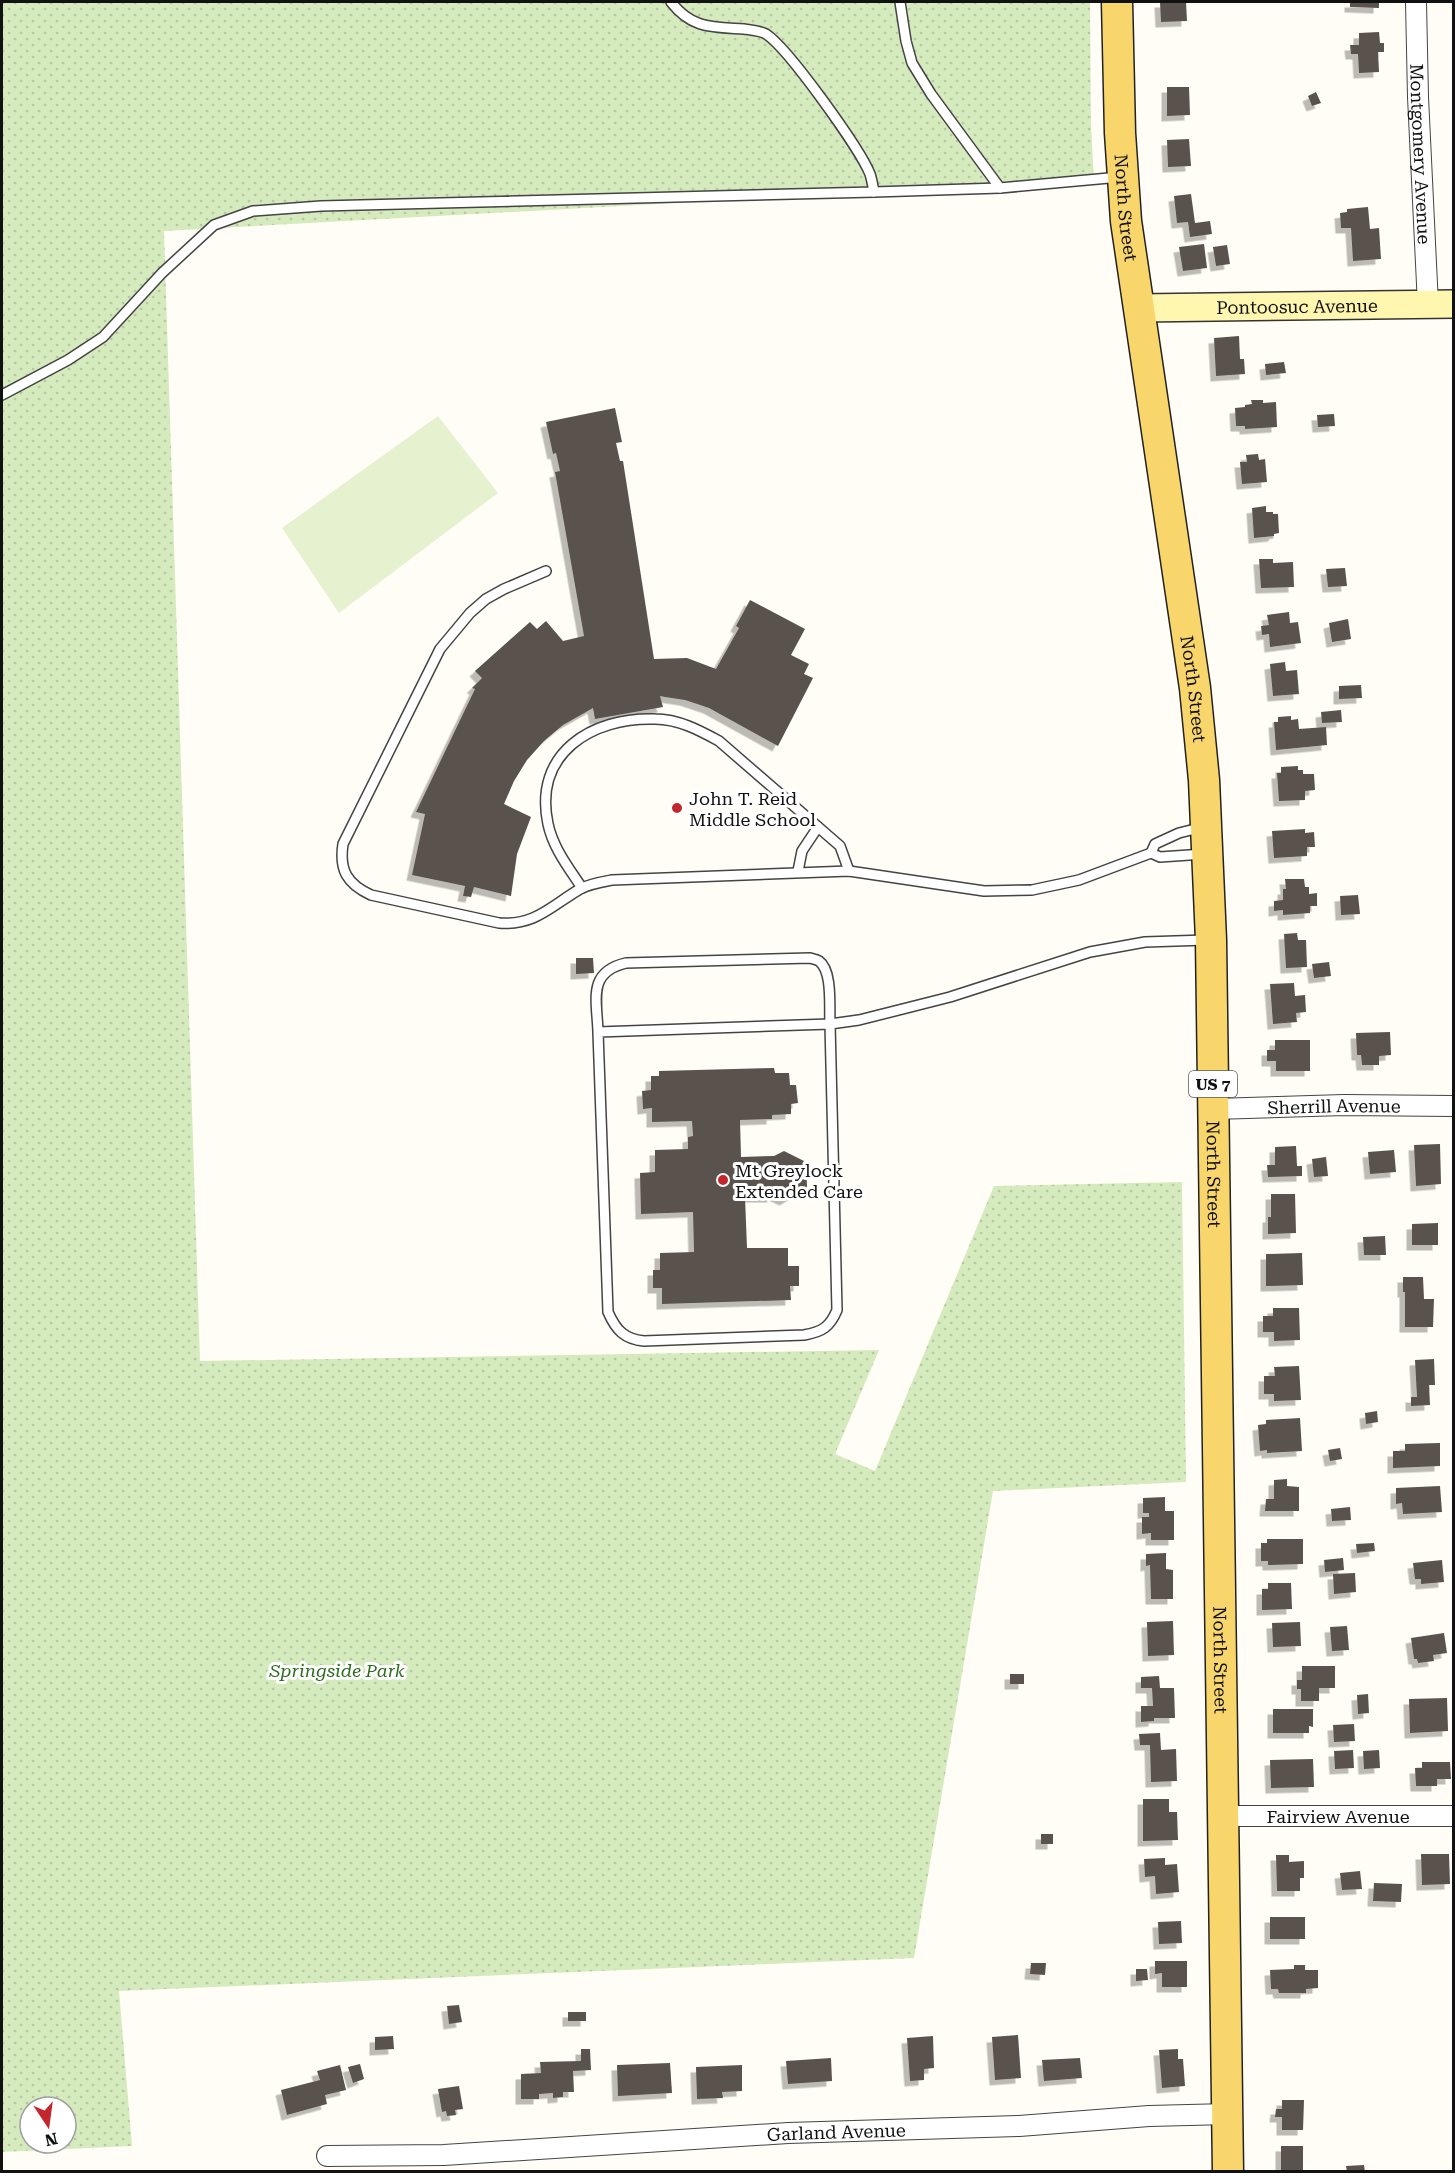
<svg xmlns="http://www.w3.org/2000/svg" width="1455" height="2173" viewBox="0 0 1455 2173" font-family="'Roboto Serif',serif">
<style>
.park{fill:url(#park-dots);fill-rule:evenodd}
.pitch{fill:#e6f2cf}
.building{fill:#5a524d;filter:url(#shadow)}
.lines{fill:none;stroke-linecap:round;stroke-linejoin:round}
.lane-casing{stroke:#444;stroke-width:12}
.street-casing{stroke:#444;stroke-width:22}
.secondary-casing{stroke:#333;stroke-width:30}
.primary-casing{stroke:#222;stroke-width:33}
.lane{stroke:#fff;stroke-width:9}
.street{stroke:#fff;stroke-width:20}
.secondary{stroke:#fff6b0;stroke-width:27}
.primary{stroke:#f9d66b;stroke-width:30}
.poi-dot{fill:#c4262e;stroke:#fff;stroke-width:2}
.labels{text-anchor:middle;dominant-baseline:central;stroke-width:6;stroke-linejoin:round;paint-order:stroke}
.shield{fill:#fff;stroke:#585858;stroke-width:1.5}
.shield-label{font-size:16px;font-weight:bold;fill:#111}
.street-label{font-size:18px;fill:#111;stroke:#fff}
.poi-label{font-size:18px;fill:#111;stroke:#fff;text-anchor:start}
.park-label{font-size:18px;font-style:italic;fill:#2f6b1f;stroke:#fff}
</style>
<defs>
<pattern id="park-dots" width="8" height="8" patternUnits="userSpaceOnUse" patternTransform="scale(1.5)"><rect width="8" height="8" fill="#d5ebbd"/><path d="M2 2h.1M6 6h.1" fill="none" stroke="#b6c8a1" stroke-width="1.8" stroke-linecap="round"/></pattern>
<filter id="shadow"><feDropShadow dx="-5.5" dy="5.5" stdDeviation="0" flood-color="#0004"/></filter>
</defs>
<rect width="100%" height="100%" fill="#fffdf5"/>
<!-- park -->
<path class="park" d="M 2,2 L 1090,2 L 1091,126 L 1094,180 L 164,231 L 200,1361 L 879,1350 L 835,1454 L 875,1471 L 994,1186 L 1182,1182 L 1186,1482 L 993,1491 L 914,1958 L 119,1991 L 132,2146 L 2,2152 ZM 30,2107 L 66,2107 L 66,2143 L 30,2143 Z"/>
<!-- pitch -->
<path class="pitch" d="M 438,416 L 498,493 L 339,613 L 282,528 Z"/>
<!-- building -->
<g class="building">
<path d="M 1160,2 L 1186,2 L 1187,21 L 1161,22 Z"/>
<path d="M 1350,2 L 1379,2 L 1379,8 L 1350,7 Z"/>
<path d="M 1379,32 L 1380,43 L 1384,43 L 1384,52 L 1378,52 L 1379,72 L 1359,73 L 1358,54 L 1351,54 L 1350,45 L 1359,45 L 1359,33 Z"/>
<path d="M 1167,87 L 1189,87 L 1190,115 L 1167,116 Z"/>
<path d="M 1316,92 L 1321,103 L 1312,106 L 1308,96 Z"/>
<path d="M 1189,139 L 1191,166 L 1168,167 L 1167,140 Z"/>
<path d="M 1191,194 L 1195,223 L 1210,221 L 1212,234 L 1190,237 L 1188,222 L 1177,223 L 1174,196 Z"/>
<path d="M 1368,207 L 1370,229 L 1379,228 L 1381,259 L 1353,261 L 1351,228 L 1341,228 L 1340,213 L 1347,212 L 1347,209 Z"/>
<path d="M 1204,244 L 1207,268 L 1183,271 L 1179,247 Z"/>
<path d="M 1227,245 L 1230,264 L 1216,266 L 1213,247 Z"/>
<path d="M 1239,336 L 1240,359 L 1244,359 L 1245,374 L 1216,376 L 1214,338 Z"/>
<path d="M 1284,362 L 1286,373 L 1266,375 L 1265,364 Z"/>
<path d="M 1251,400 L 1263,400 L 1263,403 L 1276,402 L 1277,427 L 1245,429 L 1245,426 L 1236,426 L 1235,408 L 1245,407 L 1245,405 L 1252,404 Z"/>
<path d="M 615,408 L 622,442 L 616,443 L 620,461 L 623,461 L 654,659 L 687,658 L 716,669 L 739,628 L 736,626 L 750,600 L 805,629 L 791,655 L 809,664 L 804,674 L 813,678 L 778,746 L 709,708 L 685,700 L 665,697 L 660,696 L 663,707 L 595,719 L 593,708 L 563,725 L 544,741 L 527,760 L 514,781 L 504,804 L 531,817 L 517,854 L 511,896 L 474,887 L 471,897 L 463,896 L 465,886 L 412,875 L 425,814 L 416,812 L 475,689 L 472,688 L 482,678 L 475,671 L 530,622 L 537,629 L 546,621 L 563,641 L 584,636 L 555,472 L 560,471 L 556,453 L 553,454 L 546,422 Z"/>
<path d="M 1334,414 L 1335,426 L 1318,427 L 1317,415 Z"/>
<path d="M 1258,454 L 1259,460 L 1265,459 L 1267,482 L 1242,484 L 1240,462 L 1247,462 L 1246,455 Z"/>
<path d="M 1266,506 L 1266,512 L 1273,512 L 1273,514 L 1278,514 L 1279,533 L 1274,534 L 1274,536 L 1254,538 L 1252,508 Z"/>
<path d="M 1259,559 L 1273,559 L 1273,563 L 1293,562 L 1294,587 L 1261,588 Z"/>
<path d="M 1345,568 L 1347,586 L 1328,587 L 1326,569 Z"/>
<path d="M 1289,612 L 1290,623 L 1298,622 L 1301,643 L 1270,647 L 1269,634 L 1262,635 L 1261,626 L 1269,625 L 1267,615 Z"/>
<path d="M 1348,619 L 1351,639 L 1332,642 L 1329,623 Z"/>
<path d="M 1285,662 L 1286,671 L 1297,670 L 1299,694 L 1273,696 L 1270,664 Z"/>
<path d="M 1361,685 L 1362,698 L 1339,699 L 1339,686 Z"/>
<path d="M 1341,710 L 1342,722 L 1322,723 L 1321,712 Z"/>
<path d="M 1291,716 L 1291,720 L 1298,719 L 1299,729 L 1326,727 L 1327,745 L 1276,750 L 1274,722 L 1278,722 L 1278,717 Z"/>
<path d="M 1298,766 L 1298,770 L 1303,770 L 1303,774 L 1314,774 L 1315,790 L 1305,791 L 1305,800 L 1279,801 L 1277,773 L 1281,773 L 1281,767 Z"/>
<path d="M 1305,829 L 1305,833 L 1314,832 L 1315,847 L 1307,847 L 1307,856 L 1274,858 L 1272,831 Z"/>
<path d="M 1285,879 L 1304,879 L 1305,887 L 1309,887 L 1309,894 L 1317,893 L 1317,906 L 1310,906 L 1310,913 L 1283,915 L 1283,910 L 1274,911 L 1274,901 L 1283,900 L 1283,889 L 1286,889 Z"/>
<path d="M 1358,895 L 1360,914 L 1341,915 L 1340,896 Z"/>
<path d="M 1297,933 L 1298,940 L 1306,940 L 1307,967 L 1286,968 L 1284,934 Z"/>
<path d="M 576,958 L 593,958 L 594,973 L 576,974 Z"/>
<path d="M 1329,962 L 1331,976 L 1314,978 L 1312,964 Z"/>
<path d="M 1294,983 L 1295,996 L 1305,995 L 1306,1012 L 1296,1013 L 1297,1022 L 1273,1024 L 1270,984 Z"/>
<path d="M 1390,1032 L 1391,1055 L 1379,1056 L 1379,1065 L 1362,1065 L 1361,1055 L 1357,1055 L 1356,1033 Z"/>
<path d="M 1275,1040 L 1310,1040 L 1310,1071 L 1276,1071 L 1276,1061 L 1267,1061 L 1267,1050 L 1275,1050 Z"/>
<path d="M 774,1068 L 775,1073 L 789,1073 L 790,1085 L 796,1085 L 798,1103 L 791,1104 L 791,1114 L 772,1115 L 772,1119 L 740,1120 L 741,1157 L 774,1156 L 784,1151 L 806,1162 L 807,1187 L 785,1200 L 772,1194 L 773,1197 L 745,1197 L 747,1248 L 788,1248 L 788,1266 L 799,1266 L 799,1286 L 790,1286 L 791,1300 L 662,1304 L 662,1288 L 653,1288 L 653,1270 L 660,1270 L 660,1253 L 694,1252 L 693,1212 L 641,1214 L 640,1173 L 655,1172 L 655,1150 L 688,1149 L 688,1137 L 693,1136 L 692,1121 L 652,1122 L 652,1108 L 643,1109 L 642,1091 L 651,1090 L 651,1076 L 659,1076 L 659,1071 Z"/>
<path d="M 1440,1144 L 1441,1184 L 1416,1186 L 1414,1145 Z"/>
<path d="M 1296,1146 L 1297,1166 L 1302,1166 L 1302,1176 L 1268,1177 L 1267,1165 L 1275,1165 L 1275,1147 Z"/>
<path d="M 1394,1150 L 1396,1172 L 1370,1174 L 1368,1152 Z"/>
<path d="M 1326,1157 L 1328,1176 L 1314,1177 L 1312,1159 Z"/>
<path d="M 1271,1194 L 1295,1194 L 1296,1233 L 1268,1234 L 1268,1217 L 1271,1217 Z"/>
<path d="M 1438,1223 L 1438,1245 L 1412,1245 L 1412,1224 Z"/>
<path d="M 1385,1236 L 1386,1255 L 1364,1255 L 1363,1237 Z"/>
<path d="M 1302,1253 L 1303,1285 L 1266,1286 L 1266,1254 Z"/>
<path d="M 1403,1277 L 1423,1277 L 1424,1299 L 1434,1299 L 1433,1327 L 1405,1327 L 1405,1292 L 1403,1292 Z"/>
<path d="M 1273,1308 L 1299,1308 L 1300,1340 L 1274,1341 L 1274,1332 L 1263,1332 L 1263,1316 L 1273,1316 Z"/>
<path d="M 1434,1359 L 1435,1385 L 1429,1385 L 1430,1405 L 1411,1406 L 1411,1397 L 1417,1397 L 1415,1360 Z"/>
<path d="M 1299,1366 L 1301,1400 L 1274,1401 L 1274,1394 L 1264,1394 L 1264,1376 L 1275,1376 L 1274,1367 Z"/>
<path d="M 1377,1411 L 1378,1422 L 1366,1424 L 1365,1413 Z"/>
<path d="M 1300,1418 L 1302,1451 L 1267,1453 L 1267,1450 L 1260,1451 L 1258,1425 L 1266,1424 L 1266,1420 Z"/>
<path d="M 1440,1443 L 1440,1466 L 1393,1468 L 1393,1451 L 1405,1451 L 1405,1444 Z"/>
<path d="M 1340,1448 L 1342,1459 L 1330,1461 L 1328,1450 Z"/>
<path d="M 1287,1479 L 1287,1486 L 1299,1487 L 1299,1511 L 1265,1511 L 1266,1499 L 1274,1499 L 1274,1480 Z"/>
<path d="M 1440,1486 L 1442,1512 L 1403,1514 L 1402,1503 L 1396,1504 L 1396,1488 Z"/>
<path d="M 1165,1497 L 1165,1511 L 1174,1511 L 1174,1540 L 1151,1540 L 1151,1533 L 1142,1534 L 1142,1517 L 1149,1517 L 1149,1513 L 1143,1513 L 1143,1498 Z"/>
<path d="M 1350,1507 L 1351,1520 L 1332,1521 L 1331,1509 Z"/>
<path d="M 1267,1539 L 1303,1539 L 1303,1564 L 1268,1565 L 1268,1561 L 1261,1561 L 1261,1543 L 1267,1543 Z"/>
<path d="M 1374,1543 L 1375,1551 L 1357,1553 L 1356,1544 Z"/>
<path d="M 1166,1553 L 1166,1569 L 1173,1570 L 1173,1599 L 1151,1599 L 1150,1565 L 1146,1566 L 1146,1554 Z"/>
<path d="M 1343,1558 L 1344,1570 L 1325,1572 L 1324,1560 Z"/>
<path d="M 1442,1560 L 1444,1582 L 1421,1584 L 1421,1579 L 1415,1579 L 1413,1563 Z"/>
<path d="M 1355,1573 L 1356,1592 L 1334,1594 L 1333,1574 Z"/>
<path d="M 1268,1583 L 1291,1583 L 1292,1609 L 1262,1610 L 1262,1589 L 1268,1589 Z"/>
<path d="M 1173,1621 L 1174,1655 L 1148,1656 L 1147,1622 Z"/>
<path d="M 1300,1622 L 1301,1646 L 1273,1647 L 1272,1623 Z"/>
<path d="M 1347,1626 L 1349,1650 L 1332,1651 L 1330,1627 Z"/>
<path d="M 1444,1633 L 1447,1653 L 1433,1655 L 1434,1661 L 1418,1663 L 1417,1659 L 1414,1659 L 1411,1638 Z"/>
<path d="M 1302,1666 L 1335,1666 L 1335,1688 L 1319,1688 L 1319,1701 L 1301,1701 L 1301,1689 L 1297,1689 L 1297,1680 L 1302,1680 Z"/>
<rect x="1010" y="1674" width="14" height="10"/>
<path d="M 1159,1676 L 1160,1688 L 1174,1688 L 1175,1718 L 1154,1718 L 1154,1721 L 1141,1722 L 1141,1706 L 1153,1706 L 1152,1688 L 1141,1688 L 1141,1677 Z"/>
<path d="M 1368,1694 L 1369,1713 L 1358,1714 L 1357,1695 Z"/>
<path d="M 1447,1698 L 1448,1731 L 1410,1733 L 1409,1699 Z"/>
<path d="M 1273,1709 L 1313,1709 L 1313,1727 L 1309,1726 L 1309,1733 L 1273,1733 Z"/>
<path d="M 1354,1724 L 1355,1741 L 1334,1742 L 1333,1725 Z"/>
<path d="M 1160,1733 L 1161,1750 L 1176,1749 L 1177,1781 L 1151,1782 L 1150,1745 L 1140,1745 L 1139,1734 Z"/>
<path d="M 1353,1750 L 1354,1768 L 1335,1769 L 1334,1751 Z"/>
<path d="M 1379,1750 L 1380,1768 L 1364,1769 L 1363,1751 Z"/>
<path d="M 1313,1759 L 1314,1787 L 1271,1788 L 1270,1760 Z"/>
<path d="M 1422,1762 L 1450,1762 L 1451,1779 L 1437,1779 L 1437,1786 L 1416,1786 L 1415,1768 L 1422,1768 Z"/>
<path d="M 1143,1799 L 1169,1799 L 1169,1812 L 1177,1812 L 1178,1840 L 1143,1841 Z"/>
<rect x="1041" y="1834" width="12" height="10"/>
<path d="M 1421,1854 L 1449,1854 L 1450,1884 L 1422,1885 Z"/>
<path d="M 1276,1855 L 1289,1855 L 1289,1862 L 1304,1861 L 1304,1878 L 1300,1878 L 1300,1891 L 1277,1891 Z"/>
<path d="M 1165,1858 L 1165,1865 L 1177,1864 L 1179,1892 L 1156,1894 L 1155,1876 L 1145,1877 L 1144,1859 Z"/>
<path d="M 1360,1871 L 1362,1889 L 1342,1890 L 1340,1873 Z"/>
<path d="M 1374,1883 L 1402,1884 L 1401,1902 L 1373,1901 Z"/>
<rect x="1270" y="1917" width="35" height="22"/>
<path d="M 1181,1921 L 1182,1943 L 1159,1944 L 1158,1922 Z"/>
<path d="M 1155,1961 L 1187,1961 L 1187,1987 L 1162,1987 L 1162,1973 L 1155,1974 Z"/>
<path d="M 1031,1963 L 1046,1963 L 1045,1975 L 1030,1974 Z"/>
<path d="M 1294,1965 L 1305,1965 L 1305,1970 L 1318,1970 L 1318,1988 L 1306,1989 L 1306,1993 L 1279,1993 L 1278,1989 L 1271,1989 L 1270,1970 L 1294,1969 Z"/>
<path d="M 1136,1969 L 1147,1969 L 1148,1980 L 1136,1981 Z"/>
<path d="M 459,2005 L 462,2022 L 449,2024 L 447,2006 Z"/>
<rect x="568" y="2012" width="18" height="9"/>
<path d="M 1018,2035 L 1021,2078 L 995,2080 L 992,2037 Z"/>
<path d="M 393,2036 L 394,2049 L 375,2050 L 375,2037 Z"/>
<path d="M 933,2036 L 934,2068 L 924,2069 L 924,2080 L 910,2081 L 907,2038 Z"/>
<path d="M 581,2049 L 590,2049 L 591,2070 L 573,2071 L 574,2092 L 563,2092 L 563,2097 L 553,2098 L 553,2093 L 539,2094 L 539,2099 L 521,2099 L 521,2074 L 541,2073 L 540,2062 L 581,2061 Z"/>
<path d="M 1178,2049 L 1178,2059 L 1183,2059 L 1185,2086 L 1162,2088 L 1159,2050 Z"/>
<path d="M 831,2058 L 832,2081 L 788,2084 L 786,2061 Z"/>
<path d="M 1080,2058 L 1082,2078 L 1044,2081 L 1042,2060 Z"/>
<path d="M 670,2063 L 672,2093 L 618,2096 L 617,2065 Z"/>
<path d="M 360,2064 L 364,2079 L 353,2083 L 348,2067 Z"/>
<path d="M 340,2065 L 346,2090 L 325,2095 L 327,2104 L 287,2115 L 281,2090 L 320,2080 L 317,2071 Z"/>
<path d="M 742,2065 L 742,2091 L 722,2092 L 723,2098 L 697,2099 L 696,2067 Z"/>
<path d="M 459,2086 L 463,2109 L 455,2110 L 456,2115 L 447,2116 L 446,2111 L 442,2112 L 438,2089 Z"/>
<path d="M 1282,2100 L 1304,2100 L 1303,2130 L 1282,2130 L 1282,2117 L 1275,2117 L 1276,2109 L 1282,2109 Z"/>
<rect x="1281" y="2146" width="22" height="26"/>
<path d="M 1364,2165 L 1365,2172 L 1347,2172 L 1346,2166 Z"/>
</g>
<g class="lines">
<defs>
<g id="lane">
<path d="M 900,2 L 906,41 L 912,63 L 931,94 L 1000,188"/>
<path d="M 874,192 L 1000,188 L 1120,177"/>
<path d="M 2,395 L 68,360 L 103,337 L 162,273 L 214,225 L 253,211 L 321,206 L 874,192 C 873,187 872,180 870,174 C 860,149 788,48 766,34 C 761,31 751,30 744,29 C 712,27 692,29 671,2"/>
<path d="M 546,571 L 504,589 L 486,599 L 470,613 L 440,649 L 343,844 C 339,870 347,884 371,895 L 499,923 C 535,926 551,906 580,889 C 589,884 601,882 612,880 L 849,871 L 984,891 L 1032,890 L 1079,880 L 1151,853 L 1160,857 L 1204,854"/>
<path d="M 1151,853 L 1155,844 L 1179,833 L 1203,827"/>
<path d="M 798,871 L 802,851 L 818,827"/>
<path d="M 582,888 C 569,868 553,848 548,824 C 533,753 592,717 655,719 C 678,719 699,730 719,741 L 840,846 L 849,871"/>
<path d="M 598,1032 C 597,1000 587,972 626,963 L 810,958 C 813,959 816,959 819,961 C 833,971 829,1008 830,1024 L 598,1032 L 608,1312 C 616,1330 624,1339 644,1341 L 804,1335 C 822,1332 830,1327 837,1310 L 830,1024 L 859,1020 L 950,997 L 1090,952 L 1145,942 L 1206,940"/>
</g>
<g id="street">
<path id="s1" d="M 1416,2 L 1418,97 L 1428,305"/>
<path id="s2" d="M 1214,1109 L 1344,1105 L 1454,1106"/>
<path id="s3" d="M 1224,1816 L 1454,1816"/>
<path id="s4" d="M 327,2156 L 444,2155 L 788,2133 L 1019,2126 L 1149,2116 L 1228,2114"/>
</g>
<g id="secondary">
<path id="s5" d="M 1139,308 L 1454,304"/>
</g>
<g id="primary">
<path id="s6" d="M 1117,2 L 1120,133 L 1126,221 L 1195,688 L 1204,780 L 1211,940 L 1228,2172"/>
</g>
</defs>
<!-- lane casing -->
<use href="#lane" class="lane-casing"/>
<!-- street casing -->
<use href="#street" class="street-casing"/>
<!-- secondary casing -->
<use href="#secondary" class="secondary-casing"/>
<!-- primary casing -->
<use href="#primary" class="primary-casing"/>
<!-- lane -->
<use href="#lane" class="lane"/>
<!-- street -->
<use href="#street" class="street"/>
<!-- secondary -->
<use href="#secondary" class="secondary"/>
<!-- primary -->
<use href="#primary" class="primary"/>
</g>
<!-- markers -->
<g class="poi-dot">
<circle cx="677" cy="808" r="6"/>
<circle cx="723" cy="1180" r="6"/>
</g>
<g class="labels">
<!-- shield labels -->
<rect class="shield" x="1189" y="1071" width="48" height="26" rx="4.5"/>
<g class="shield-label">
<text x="1213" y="1084">US 7</text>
</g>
<!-- street labels -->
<g class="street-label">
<text stroke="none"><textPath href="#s1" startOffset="152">Montgomery Avenue</textPath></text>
<text stroke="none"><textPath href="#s6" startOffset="206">North Street</textPath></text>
<text stroke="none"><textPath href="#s5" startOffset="158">Pontoosuc Avenue</textPath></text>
<text stroke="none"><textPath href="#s6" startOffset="692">North Street</textPath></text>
<text stroke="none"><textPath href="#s2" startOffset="120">Sherrill Avenue</textPath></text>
<text stroke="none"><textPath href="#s6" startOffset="1178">North Street</textPath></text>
<text stroke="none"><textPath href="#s6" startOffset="1664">North Street</textPath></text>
<text stroke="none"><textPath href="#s3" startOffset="114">Fairview Avenue</textPath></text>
<text stroke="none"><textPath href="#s4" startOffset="510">Garland Avenue</textPath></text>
</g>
<!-- poi labels -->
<g class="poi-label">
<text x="689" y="798">John T. Reid<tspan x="689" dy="21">Middle School</tspan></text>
<text x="735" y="1170">Mt Greylock<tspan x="735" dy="21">Extended Care</tspan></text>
</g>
<!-- park labels -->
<g class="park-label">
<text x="337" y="1670">Springside Park</text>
</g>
</g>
<!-- border -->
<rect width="1455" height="2173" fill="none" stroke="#111111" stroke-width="6"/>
<!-- north arrow -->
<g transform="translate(48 2125) rotate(167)"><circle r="28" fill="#ffffff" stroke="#a0a0a0" stroke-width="1.5"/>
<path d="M0-4.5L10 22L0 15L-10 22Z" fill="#c4262e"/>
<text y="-9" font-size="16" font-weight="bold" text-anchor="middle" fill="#111111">N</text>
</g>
</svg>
